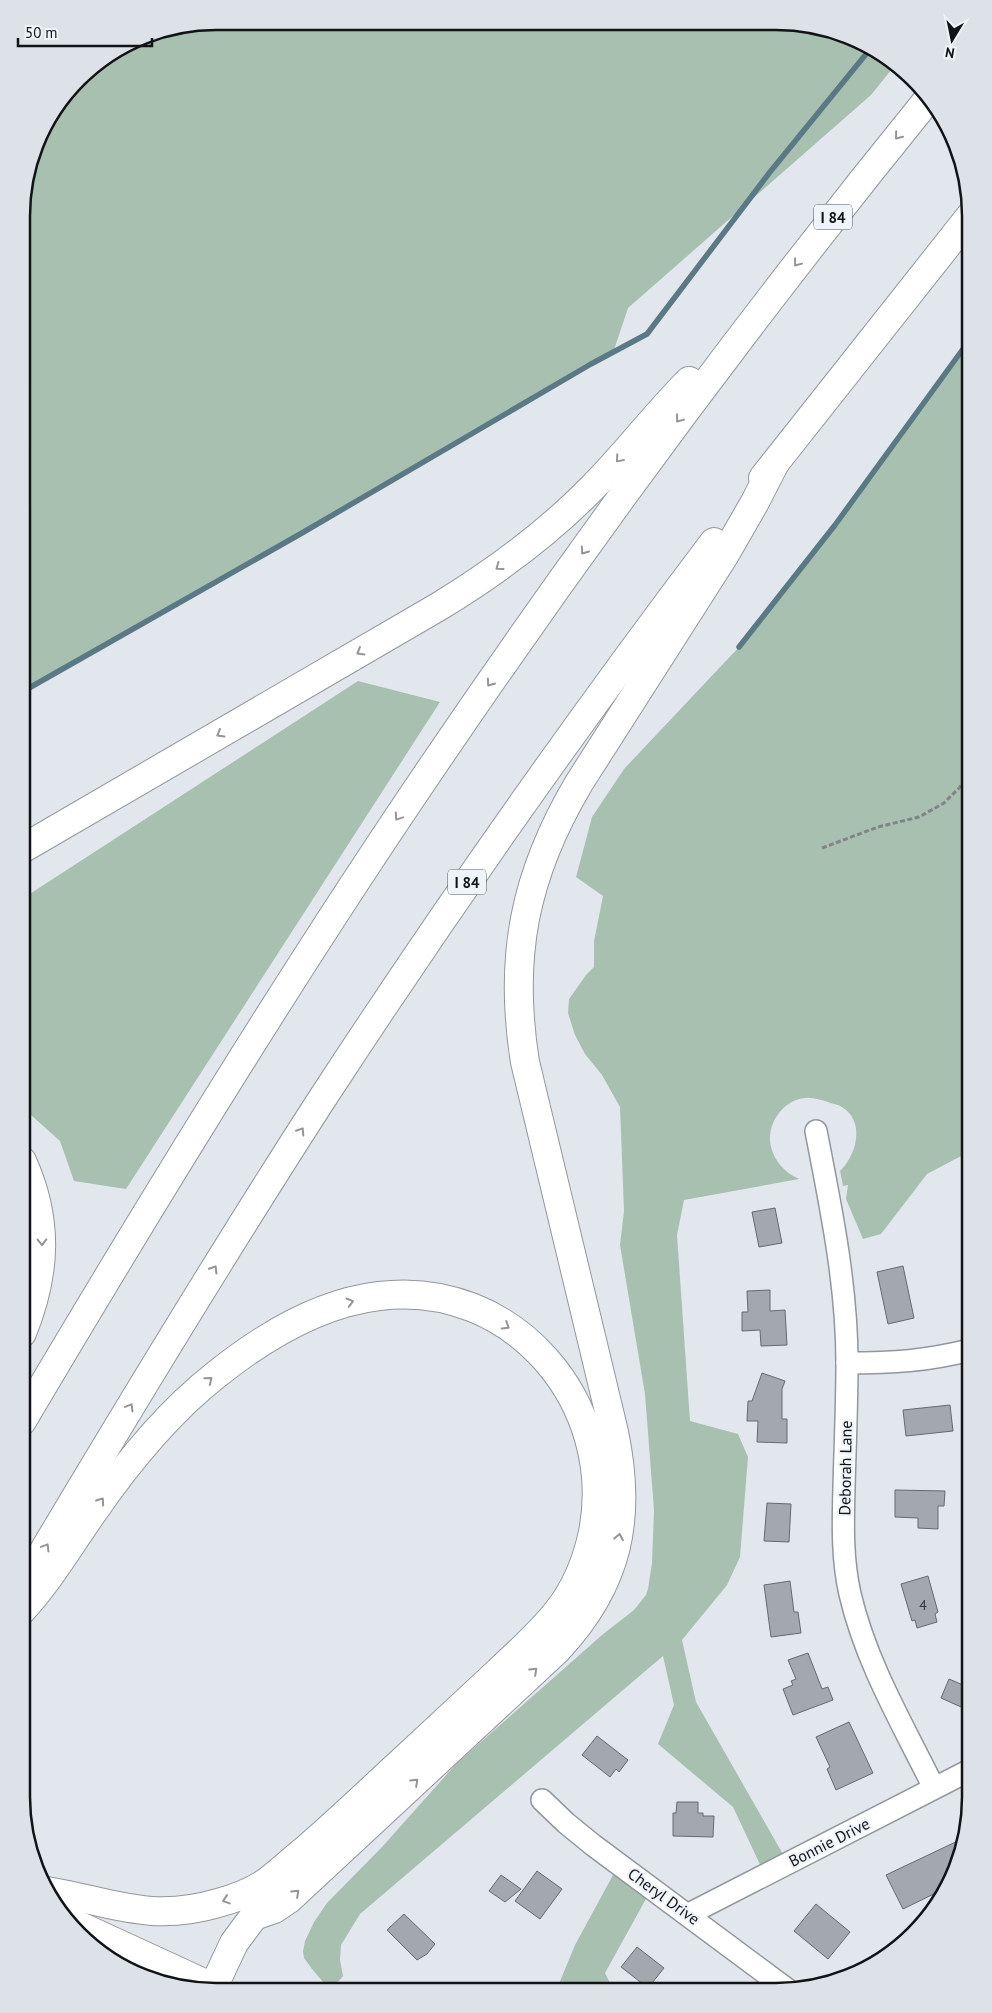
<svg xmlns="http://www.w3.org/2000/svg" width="992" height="2013" viewBox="0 0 992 2013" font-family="'PT Sans',sans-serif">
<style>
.green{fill:#a7c0b0}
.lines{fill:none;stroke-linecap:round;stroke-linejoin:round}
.stream{stroke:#5a7985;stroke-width:5.5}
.building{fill:#a2a8ae;stroke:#656a70}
.minor-casing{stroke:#92979d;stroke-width:24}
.secondary-casing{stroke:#92979d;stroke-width:30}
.motorway-casing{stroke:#92979d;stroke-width:30}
.path{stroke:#818489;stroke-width:3;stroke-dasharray:5 2.5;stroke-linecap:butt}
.minor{stroke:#fff;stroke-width:21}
.secondary{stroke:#fff;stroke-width:28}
.motorway{stroke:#fff;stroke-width:28}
.oneway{stroke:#949596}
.labels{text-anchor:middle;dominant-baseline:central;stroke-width:4.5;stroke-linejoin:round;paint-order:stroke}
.number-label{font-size:14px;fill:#35383b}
.shield{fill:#eff4fb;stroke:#54565a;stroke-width:1}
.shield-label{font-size:15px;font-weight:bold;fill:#111315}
.street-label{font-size:16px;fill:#111315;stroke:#eff4fb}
.rim{fill:none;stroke:#111315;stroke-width:2.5}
</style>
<rect width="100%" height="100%" fill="#e2e7ee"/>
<!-- green -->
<g class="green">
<path d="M 216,21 L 813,25 L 862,41 L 896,64 L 871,95 L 628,308 L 613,353 L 22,691 L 23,191 L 42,130 L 88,70 L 142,36 Z"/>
<path d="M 971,338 L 970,1154 L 965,1154 L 927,1174 L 881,1234 L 863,1239 L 846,1199 L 848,1185 L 843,1186 L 840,1171 C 856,1156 866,1122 842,1107 C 838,1104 832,1104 828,1102 C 820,1100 813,1097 805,1098 C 784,1100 769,1121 770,1141 C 772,1159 784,1172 799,1179 L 684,1200 L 677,1235 L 690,1421 L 738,1434 L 748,1457 L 740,1557 L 727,1585 L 682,1640 L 696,1702 L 788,1863 L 765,1875 L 733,1807 L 658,1744 L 674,1705 L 663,1656 L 360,1914 L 341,1945 L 340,1960 L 343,1976 L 339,1981 L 330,1985 L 323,1982 L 312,1969 L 304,1958 L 303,1951 L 305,1941 L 314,1922 L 327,1903 L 382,1847 L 456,1764 L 602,1635 L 634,1610 L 646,1595 L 648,1589 L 652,1563 L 654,1510 L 645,1394 L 620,1245 L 624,1211 L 620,1107 L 602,1075 L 585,1054 L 575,1035 L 568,1013 L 569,999 L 586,975 L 594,967 L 594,941 L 603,896 L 576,877 L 592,817 L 624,769 L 739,647 L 835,525 Z"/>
<path d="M 358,681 L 440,702 L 126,1189 L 74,1181 L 60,1141 L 22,1107 L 22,899 Z"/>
<path d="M 619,1864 L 652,1888 L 605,1973 L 614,1991 L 556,1991 L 575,1945 Z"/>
</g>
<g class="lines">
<!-- stream -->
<g class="stream">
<path d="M 739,647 L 835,525 L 971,338"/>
<path d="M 22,692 L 302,533 L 591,364 L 647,334 L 770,172 L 871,48"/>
</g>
</g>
<!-- building -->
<g class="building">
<path d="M 775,1208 L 782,1243 L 759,1247 L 752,1212 Z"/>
<path d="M 903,1266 L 914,1318 L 888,1324 L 877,1272 Z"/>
<path d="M 770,1290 L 770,1311 L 785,1310 L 787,1345 L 761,1346 L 760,1330 L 742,1331 L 742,1312 L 748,1312 L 747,1291 Z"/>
<path d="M 762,1373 L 785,1381 L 782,1389 L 782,1419 L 787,1419 L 787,1443 L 757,1442 L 758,1421 L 747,1421 L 748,1401 L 752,1401 Z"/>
<path d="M 950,1405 L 953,1431 L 906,1436 L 903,1410 Z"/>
<path d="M 895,1490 L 945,1491 L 944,1506 L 938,1506 L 938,1529 L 918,1528 L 918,1518 L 895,1517 Z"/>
<path d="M 767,1503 L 791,1504 L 789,1542 L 764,1541 Z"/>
<path d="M 928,1576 L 938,1612 L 935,1614 L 937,1622 L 917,1628 L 915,1620 L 912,1621 L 901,1584 Z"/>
<path d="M 790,1581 L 794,1612 L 798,1612 L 801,1633 L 771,1637 L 764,1585 Z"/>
<path d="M 808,1653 L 822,1689 L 828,1687 L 833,1700 L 793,1715 L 783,1689 L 793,1685 L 791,1681 L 796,1679 L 788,1660 Z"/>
<path d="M 949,1679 L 970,1688 L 970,1711 L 941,1698 Z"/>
<path d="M 849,1722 L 873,1773 L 836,1790 L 827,1769 L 830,1767 L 816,1737 Z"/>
<path d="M 597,1736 L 628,1760 L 619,1772 L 616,1769 L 610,1777 L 582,1755 Z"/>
<path d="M 677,1802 L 698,1802 L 698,1813 L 703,1813 L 703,1816 L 714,1816 L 713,1837 L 673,1836 L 673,1813 L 676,1813 Z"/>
<path d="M 964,1838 L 956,1871 L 946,1888 L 903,1909 L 886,1875 Z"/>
<path d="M 537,1871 L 562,1889 L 540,1919 L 515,1901 Z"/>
<path d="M 501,1875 L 521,1889 L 505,1902 L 489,1891 Z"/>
<path d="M 816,1904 L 850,1932 L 828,1959 L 794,1931 Z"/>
<path d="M 404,1914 L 435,1944 L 427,1954 L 417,1960 L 387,1930 Z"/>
<path d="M 637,1947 L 664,1968 L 648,1988 L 621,1967 Z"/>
</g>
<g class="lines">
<defs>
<g id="minor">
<path d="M 816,1131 C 831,1208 847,1285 847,1363 C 847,1405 845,1447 844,1488 C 843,1524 842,1559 850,1594 C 866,1663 903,1725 934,1788"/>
<path d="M 847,1363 C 893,1363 926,1361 970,1350"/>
<path d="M 542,1800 L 566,1823 L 593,1845 L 788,1990"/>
<path d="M 689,1914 L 970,1770"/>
</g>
<path id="secondary" d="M 67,1920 L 219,1990"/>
<g id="motorway">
<path d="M 763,478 L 971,215"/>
<path d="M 22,849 L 438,607 C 494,573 546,535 592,488 C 626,454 655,415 689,381"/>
<path d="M 22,1333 C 46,1274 49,1220 22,1161"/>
<path d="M 22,1421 C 141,1220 263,1020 393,825 C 560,575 739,332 929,98"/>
<path d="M 21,1589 C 119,1424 218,1260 322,1099 C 446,909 577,723 714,542"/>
<path d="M 21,1611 C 48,1582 68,1548 91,1515 C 126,1464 167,1413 217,1374 C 262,1338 320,1303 379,1296 C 513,1279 618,1403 593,1532 C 587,1561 576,1588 558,1611 C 540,1634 518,1653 497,1673 C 468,1700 439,1727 410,1754 C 375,1786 341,1819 305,1850 C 291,1861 277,1875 262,1885 C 249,1893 233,1899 218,1903 C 150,1923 112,1902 47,1891"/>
<path d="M 254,1916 L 274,1909 L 289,1899 L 557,1650 C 619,1584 632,1518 614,1432 L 525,1062 C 508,956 525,874 579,783 L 724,556 L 755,502 L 775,463"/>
<path d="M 213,1988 L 234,1943 L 254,1916 L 259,1898"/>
</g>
</defs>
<!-- minor casing -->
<use href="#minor" class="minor-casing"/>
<!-- secondary casing -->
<use href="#secondary" class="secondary-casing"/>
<!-- motorway casing -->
<use href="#motorway" class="motorway-casing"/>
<!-- path -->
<path class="path" d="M 822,848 L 878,827 L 919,817 L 944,803 L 960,787 L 971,772"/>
<!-- minor -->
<use href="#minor" class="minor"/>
<!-- secondary -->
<use href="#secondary" class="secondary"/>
<!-- motorway -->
<use href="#motorway" class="motorway"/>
</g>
<!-- one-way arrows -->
<defs><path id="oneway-chevron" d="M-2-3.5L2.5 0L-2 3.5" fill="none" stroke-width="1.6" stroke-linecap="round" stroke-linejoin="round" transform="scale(1.25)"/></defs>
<g class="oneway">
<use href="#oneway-chevron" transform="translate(898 136) rotate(129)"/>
<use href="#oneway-chevron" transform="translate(797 263) rotate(127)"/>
<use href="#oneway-chevron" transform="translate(679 419) rotate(127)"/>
<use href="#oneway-chevron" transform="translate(619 459) rotate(131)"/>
<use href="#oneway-chevron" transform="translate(584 551) rotate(125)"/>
<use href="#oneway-chevron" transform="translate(499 567) rotate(144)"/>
<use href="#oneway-chevron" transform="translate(360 652) rotate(150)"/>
<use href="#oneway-chevron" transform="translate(490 683) rotate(125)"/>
<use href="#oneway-chevron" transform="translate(220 734) rotate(150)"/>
<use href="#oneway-chevron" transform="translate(398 817) rotate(124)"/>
<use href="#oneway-chevron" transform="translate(301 1131) rotate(-57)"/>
<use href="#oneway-chevron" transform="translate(42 1242) rotate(89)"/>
<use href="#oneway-chevron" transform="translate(214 1269) rotate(-58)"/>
<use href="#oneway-chevron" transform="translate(350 1302) rotate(-16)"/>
<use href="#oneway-chevron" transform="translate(506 1326) rotate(32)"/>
<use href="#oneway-chevron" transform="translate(209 1380) rotate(-39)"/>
<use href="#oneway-chevron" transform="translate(130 1407) rotate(-59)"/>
<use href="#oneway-chevron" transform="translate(101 1501) rotate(-55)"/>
<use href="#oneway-chevron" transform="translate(619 1537) rotate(-79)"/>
<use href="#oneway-chevron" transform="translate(46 1547) rotate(-59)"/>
<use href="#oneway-chevron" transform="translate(534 1671) rotate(-43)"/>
<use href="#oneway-chevron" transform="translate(415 1782) rotate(-43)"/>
<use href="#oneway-chevron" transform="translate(296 1893) rotate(-43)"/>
<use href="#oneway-chevron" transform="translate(226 1900) rotate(162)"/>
</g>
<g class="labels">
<!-- number labels -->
<g class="number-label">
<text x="923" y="1605">4</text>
</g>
<!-- shield labels -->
<g class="shield">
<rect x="814" y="204.5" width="38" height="25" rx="4"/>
<rect x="448" y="869.5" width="38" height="25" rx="4"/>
</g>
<g class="shield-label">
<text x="833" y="217">I 84</text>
<text x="467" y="882">I 84</text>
</g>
<!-- street labels -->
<g class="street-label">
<text transform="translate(845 1468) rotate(-89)">Deborah Lane</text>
<text transform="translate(829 1842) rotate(-27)">Bonnie Drive</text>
<text transform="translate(664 1896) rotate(36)">Cheryl Drive</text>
</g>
</g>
<!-- crop -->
<path d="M0 0H992V2013H0ZM216 30H776A186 186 0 0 1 962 216V1797A186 186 0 0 1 776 1983H216A186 186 0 0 1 30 1797V216A186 186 0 0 1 216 30Z" fill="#dde2e9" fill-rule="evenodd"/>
<path class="rim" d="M216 30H776A186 186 0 0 1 962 216V1797A186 186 0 0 1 776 1983H216A186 186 0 0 1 30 1797V216A186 186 0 0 1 216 30Z"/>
<!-- north arrow -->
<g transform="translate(952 40) rotate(190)" stroke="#eff4fb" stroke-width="4" paint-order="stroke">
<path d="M0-4L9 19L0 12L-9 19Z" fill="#111315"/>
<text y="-8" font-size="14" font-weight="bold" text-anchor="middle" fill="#111315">N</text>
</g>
<!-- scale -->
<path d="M18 38v8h134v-8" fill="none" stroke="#111315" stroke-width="2.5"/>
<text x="25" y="38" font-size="15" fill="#111315" stroke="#eff4fb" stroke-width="4" paint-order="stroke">50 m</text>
</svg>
